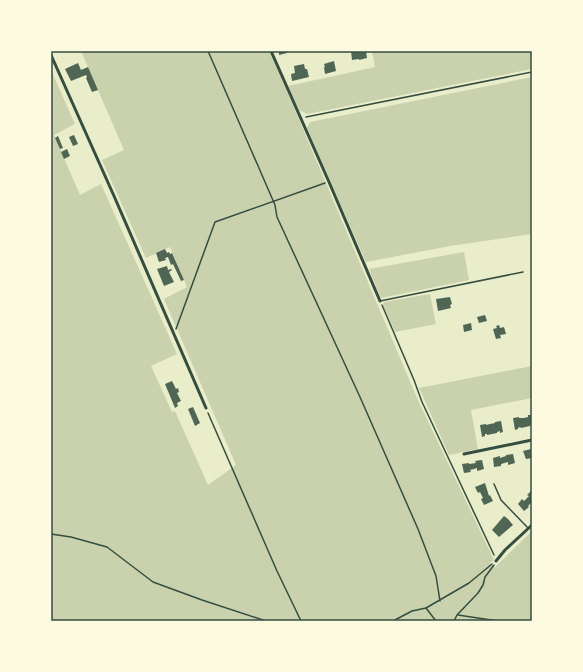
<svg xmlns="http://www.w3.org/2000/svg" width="583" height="672" viewBox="0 0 583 672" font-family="Karla,sans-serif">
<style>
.green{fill:#cad2ad}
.building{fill:#4f6655}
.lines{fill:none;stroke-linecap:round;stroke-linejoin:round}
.path{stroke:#344e41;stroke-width:1.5}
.service{stroke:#344e41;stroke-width:1.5}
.minor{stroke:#344e41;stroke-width:3}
.neatline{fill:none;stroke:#344e41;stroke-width:1.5}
</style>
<rect width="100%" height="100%" fill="#e9edc9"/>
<!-- green -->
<g class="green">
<path d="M 81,51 L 270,51 L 417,398 L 494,560 L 490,563 L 495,567 L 532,531 L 532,621 L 51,621 L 51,70 L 75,124 L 54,135 L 80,195 L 101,184 L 177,354 L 151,366 L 172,412 L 175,411 L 208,485 L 236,465 L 164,299 L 187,287 L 170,247 L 146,258 L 102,160 L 124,150 Z"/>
<path d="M 372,51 L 532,51 L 532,69 L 307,114 L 299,110 L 288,86 L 375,67 Z"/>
<path d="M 532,77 L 532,234 L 450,246 L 366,262 L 307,128 L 310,122 Z"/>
<path d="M 464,252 L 469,280 L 381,298 L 369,269 Z"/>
<path d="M 430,294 L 436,324 L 395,332 L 383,305 L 384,302 Z"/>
<path d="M 532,366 L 532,398 L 471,410 L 478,449 L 449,455 L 419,388 Z"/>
</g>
<!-- building -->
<g class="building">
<path d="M 279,51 L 287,51 L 287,53 L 279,55 Z"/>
<path d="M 351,51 L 366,51 L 367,58 L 359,60 L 359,59 L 352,60 Z"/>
<path d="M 334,61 L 336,71 L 325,74 L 324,67 L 325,67 L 324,64 Z"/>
<path d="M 78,63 L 81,70 L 88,67 L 98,90 L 92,92 L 86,78 L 87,77 L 86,75 L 71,81 L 65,69 Z"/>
<path d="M 304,64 L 305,69 L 307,69 L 309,77 L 292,81 L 291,74 L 295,73 L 294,66 Z"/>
<path d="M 74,135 L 78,144 L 73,146 L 69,137 Z"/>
<path d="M 58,136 L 63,148 L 60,149 L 55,138 Z"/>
<path d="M 67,149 L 70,156 L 64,159 L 61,152 Z"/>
<path d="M 165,249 L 167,253 L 169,252 L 170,254 L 172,253 L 184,280 L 181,281 L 173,264 L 171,265 L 168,257 L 165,258 L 166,260 L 159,262 L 156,253 Z"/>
<path d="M 167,266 L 168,270 L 171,269 L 172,270 L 169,272 L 174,282 L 164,286 L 157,269 Z"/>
<path d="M 450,297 L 452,304 L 450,305 L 451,308 L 438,311 L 436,299 Z"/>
<path d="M 485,315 L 487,321 L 479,323 L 477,317 Z"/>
<path d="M 471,323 L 472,330 L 464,332 L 463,325 Z"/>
<path d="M 499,325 L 500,328 L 504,327 L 506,334 L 500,335 L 501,338 L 496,339 L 493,329 L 497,328 L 496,326 Z"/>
<path d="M 172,381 L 176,389 L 178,388 L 179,392 L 177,393 L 181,401 L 177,403 L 178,406 L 175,408 L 165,384 Z"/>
<path d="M 193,407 L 200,423 L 195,426 L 188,409 Z"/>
<path d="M 528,415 L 532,415 L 532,425 L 530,425 L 530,426 L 521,428 L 520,427 L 518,428 L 518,429 L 515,430 L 513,418 L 519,417 L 519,418 L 524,418 L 528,417 Z"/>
<path d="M 501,421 L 503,432 L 500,433 L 500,431 L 497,432 L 497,433 L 487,435 L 487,434 L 485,434 L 485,436 L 482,437 L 480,425 L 486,424 L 486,425 L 490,424 L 495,423 L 495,422 Z"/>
<path d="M 531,449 L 531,451 L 532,450 L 532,458 L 526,459 L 523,451 Z"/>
<path d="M 513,454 L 515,463 L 508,465 L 508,462 L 501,464 L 501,466 L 494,467 L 493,458 L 500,456 L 500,458 L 506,456 L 506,455 Z"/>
<path d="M 482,460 L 484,469 L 477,471 L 477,468 L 474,469 L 470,470 L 471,472 L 464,473 L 462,464 L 469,463 L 469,464 L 476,463 L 475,461 Z"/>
<path d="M 485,483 L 489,496 L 490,495 L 493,501 L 484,505 L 481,499 L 483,498 L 480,492 L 478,493 L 475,487 Z"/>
<path d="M 532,490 L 532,502 L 528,506 L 529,507 L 524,511 L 518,504 L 522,499 L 524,501 L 529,496 L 527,495 Z"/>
<path d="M 504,516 L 508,519 L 513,525 L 499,537 L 492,530 Z"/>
</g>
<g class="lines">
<!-- path -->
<g class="path">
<path d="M 208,51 L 275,205 L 277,217 L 360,397 L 418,529 L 436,576 L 440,601"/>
<path d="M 306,117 L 532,72"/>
<path d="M 382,305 L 414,380 L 422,402 L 494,555"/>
<path d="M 176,329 L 215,222 L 325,183"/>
<path d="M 208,413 L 277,571 L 301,621"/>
<path d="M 51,534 L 71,537 L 107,547 L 153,582 L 202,600 L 266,621"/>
<path d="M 426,608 L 436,621"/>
<path d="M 458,615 L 498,621"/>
<path d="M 393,621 L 412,611 L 426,608 L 469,583 L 492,564"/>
<path d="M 454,621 L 457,615 L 478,593 L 483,585 L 485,577 L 494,565"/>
</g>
<!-- service -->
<g class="service">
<path d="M 380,301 L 523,272"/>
<path d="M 494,484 L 501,500 L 528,528"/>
</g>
<!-- minor -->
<g class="minor">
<path d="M 271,51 L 329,182 L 380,301"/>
<path d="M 51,55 L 114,196 L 206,408"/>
<path d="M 464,454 L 532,440"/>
<path d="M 496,561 L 505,550 L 532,525"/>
</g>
</g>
<!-- border -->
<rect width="583" height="672" fill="none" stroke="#fefae0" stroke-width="104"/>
<rect x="52" y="52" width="479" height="568" class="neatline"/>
</svg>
